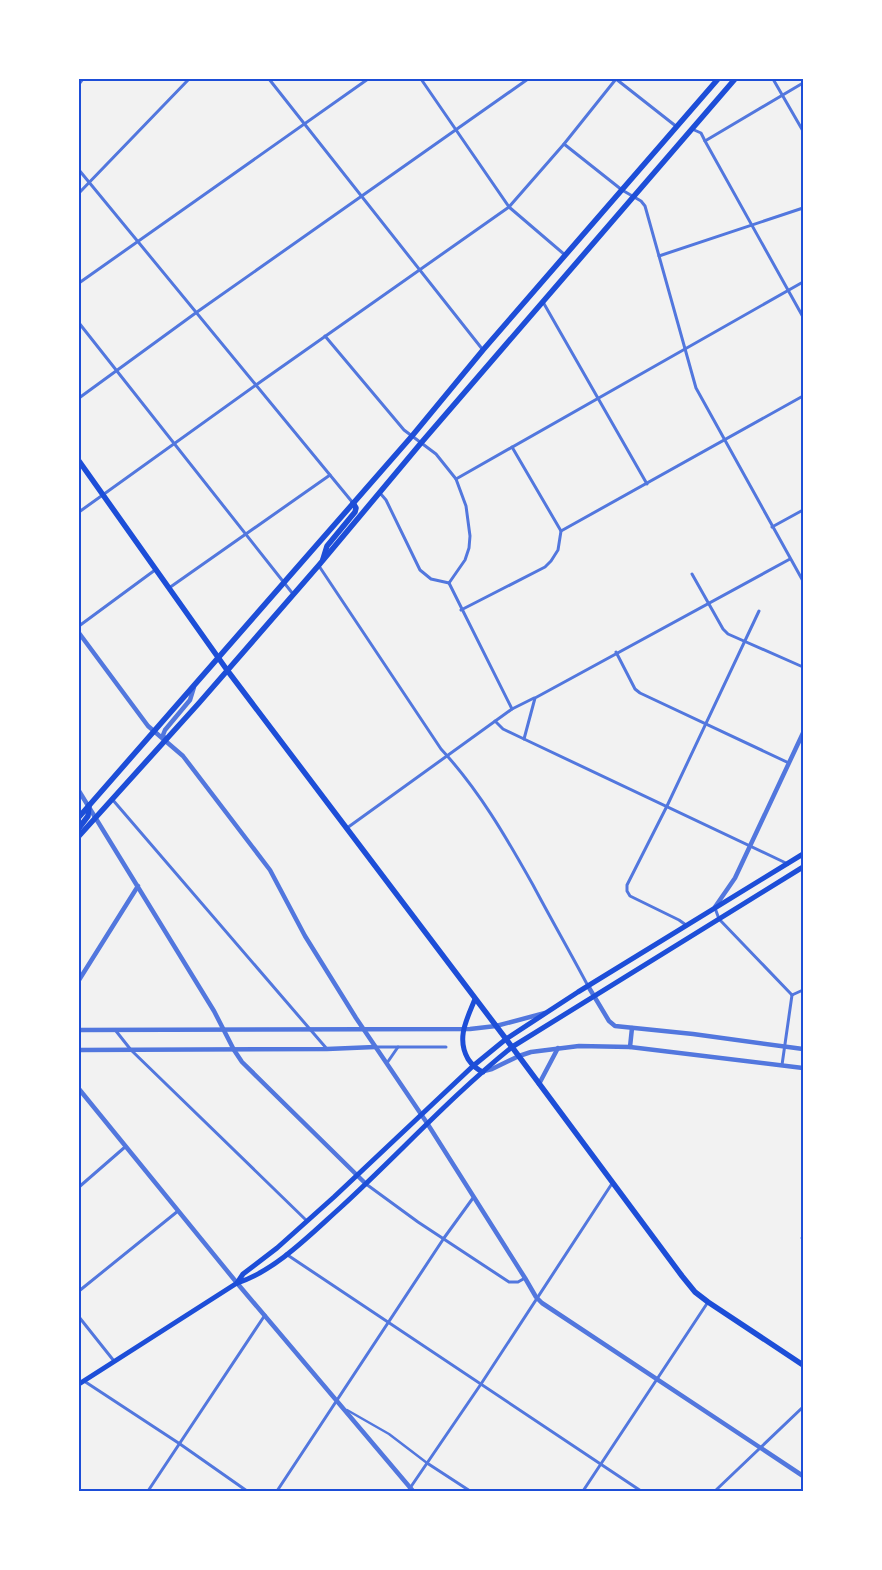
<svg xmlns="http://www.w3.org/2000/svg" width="882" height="1570" viewBox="0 0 882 1570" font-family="'Alegreya Sans',sans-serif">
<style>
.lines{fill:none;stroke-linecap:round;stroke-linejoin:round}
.pedestrian{stroke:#5277de;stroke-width:2.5}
.minor{stroke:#5277de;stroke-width:3}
.tertiary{stroke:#5277de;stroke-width:4.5}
.secondary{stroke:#1d4ed8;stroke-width:5}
.primary{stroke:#1d4ed8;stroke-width:5.5}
.neatline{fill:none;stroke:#1d4ed8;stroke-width:2}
</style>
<rect width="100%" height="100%" fill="#f2f2f2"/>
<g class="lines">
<!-- pedestrian -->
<path class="pedestrian" d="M 347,1410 L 389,1434 L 427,1463"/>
<!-- minor -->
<g class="minor">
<path d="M 269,79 L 483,350"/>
<path d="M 421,79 L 509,207 L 565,255"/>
<path d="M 616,79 L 677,127"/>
<path d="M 773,79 L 803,131"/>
<path d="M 692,129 L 701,133 L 705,141 L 803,317"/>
<path d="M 705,141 L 803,83"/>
<path d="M 564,144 L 622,190 L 641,201 L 645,206 L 696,388 L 803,581"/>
<path d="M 79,170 L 353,503"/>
<path d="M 79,193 L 189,79"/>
<path d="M 659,256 L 803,208"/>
<path d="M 79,283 L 368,79"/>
<path d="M 543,302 L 647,484"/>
<path d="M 79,323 L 293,594"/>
<path d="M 325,336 L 404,430 L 436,454 L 456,479 L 466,506 L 470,536 L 469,548 L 465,560 L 449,583"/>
<path d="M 79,398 L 197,312 L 528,79"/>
<path d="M 456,479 L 803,282"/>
<path d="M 380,493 L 386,500 L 420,570 L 431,579 L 449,583"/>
<path d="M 79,512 L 256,385 L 509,207 L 564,144 L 616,79"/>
<path d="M 772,527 L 803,510"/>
<path d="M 561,531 L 803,396"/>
<path d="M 319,566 L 441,749 C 479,790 506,837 533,885 C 551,919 570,952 588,986"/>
<path d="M 692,574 L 723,629 L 728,634 L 803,667"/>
<path d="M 449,583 L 512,709"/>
<path d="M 169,588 L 330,475"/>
<path d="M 461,610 L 545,567 L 551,561 L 558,550 L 561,531 L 512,447"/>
<path d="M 79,626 L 155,570"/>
<path d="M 616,652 L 635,689 L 640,693 L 789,763"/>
<path d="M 495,721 L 503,729 L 524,739 L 788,864"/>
<path d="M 524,739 L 535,698 L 790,559"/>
<path d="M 112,799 L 327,1049"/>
<path d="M 347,828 L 512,709 L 534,698"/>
<path d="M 715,908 L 719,919 L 792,995"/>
<path d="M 686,925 L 679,920 L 630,896 L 627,891 L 627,885 L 667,806 L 759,611"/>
<path d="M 792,995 L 803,990"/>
<path d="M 116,1031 L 131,1050 L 307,1221"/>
<path d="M 376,1047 L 446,1047"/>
<path d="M 387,1063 L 398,1047"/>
<path d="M 782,1065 L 792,995"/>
<path d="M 366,1184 L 418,1222 L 509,1282 L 518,1282 L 525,1278"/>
<path d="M 79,1187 L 125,1147"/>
<path d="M 802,1238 L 803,1239"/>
<path d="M 286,1254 L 641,1491"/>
<path d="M 79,1291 L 178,1211"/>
<path d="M 79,1317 L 114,1361"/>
<path d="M 84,1381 L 180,1444 L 247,1491"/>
<path d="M 427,1463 L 470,1491"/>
<path d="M 148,1491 L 265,1315"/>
<path d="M 277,1491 L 444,1238 L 473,1198"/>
<path d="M 408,1491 L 481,1384 L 613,1182"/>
<path d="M 583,1491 L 708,1302"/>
<path d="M 715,1491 L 803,1407"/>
</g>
<!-- tertiary -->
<g class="tertiary">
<path d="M 79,83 L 82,79"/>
<path d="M 79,633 L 148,726 L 183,756 L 270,870 L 305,936 L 356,1018 L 427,1123 L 525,1278 L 536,1297 L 542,1303 L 803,1476"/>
<path d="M 165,739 L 163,735 L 165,730 L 190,700 L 194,687"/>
<path d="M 79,791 L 214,1011 L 234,1050 L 242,1062 L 366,1184"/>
<path d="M 715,907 L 735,878 L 803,733"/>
<path d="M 79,980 L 138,886"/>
<path d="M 588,986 L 609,1021 L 615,1026 L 693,1034 L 803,1049"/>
<path d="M 79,1030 L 470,1029 L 496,1026 L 545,1013"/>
<path d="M 630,1047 L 632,1028"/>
<path d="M 79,1050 L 327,1049 L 375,1047"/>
<path d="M 484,1071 L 492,1069 L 519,1056 L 531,1052 L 579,1046 L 630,1047 L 803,1068"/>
<path d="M 539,1084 L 558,1048"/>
<path d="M 79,1089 L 237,1283 L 413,1491"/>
</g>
<!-- secondary -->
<g class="secondary">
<path d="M 475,999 C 467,1019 456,1038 468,1059 C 472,1065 476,1069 483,1072"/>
<path d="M 237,1283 L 243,1274 L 277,1248 L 334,1197 L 473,1066 L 506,1039 L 578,992 L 803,854"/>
<path d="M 79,1384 L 237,1283 C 275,1271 311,1234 340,1208 C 398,1155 451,1096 512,1047 L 803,867"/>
</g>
<!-- primary -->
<g class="primary">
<path d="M 79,461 L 227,670 L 506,1039 L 682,1276 L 695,1292 L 708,1302 L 803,1365"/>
<path d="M 323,559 L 327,546 L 355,512 L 356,508 L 353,503"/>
<path d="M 79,817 L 412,436 L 483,350 L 718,79"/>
<path d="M 79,828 L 88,816 L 89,805"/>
<path d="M 79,836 L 199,703 L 319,565 L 421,443 L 735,79"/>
</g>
</g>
<!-- border -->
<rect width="882" height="1570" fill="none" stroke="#ffffff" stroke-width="160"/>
<rect x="80" y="80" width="722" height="1410" class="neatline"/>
</svg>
